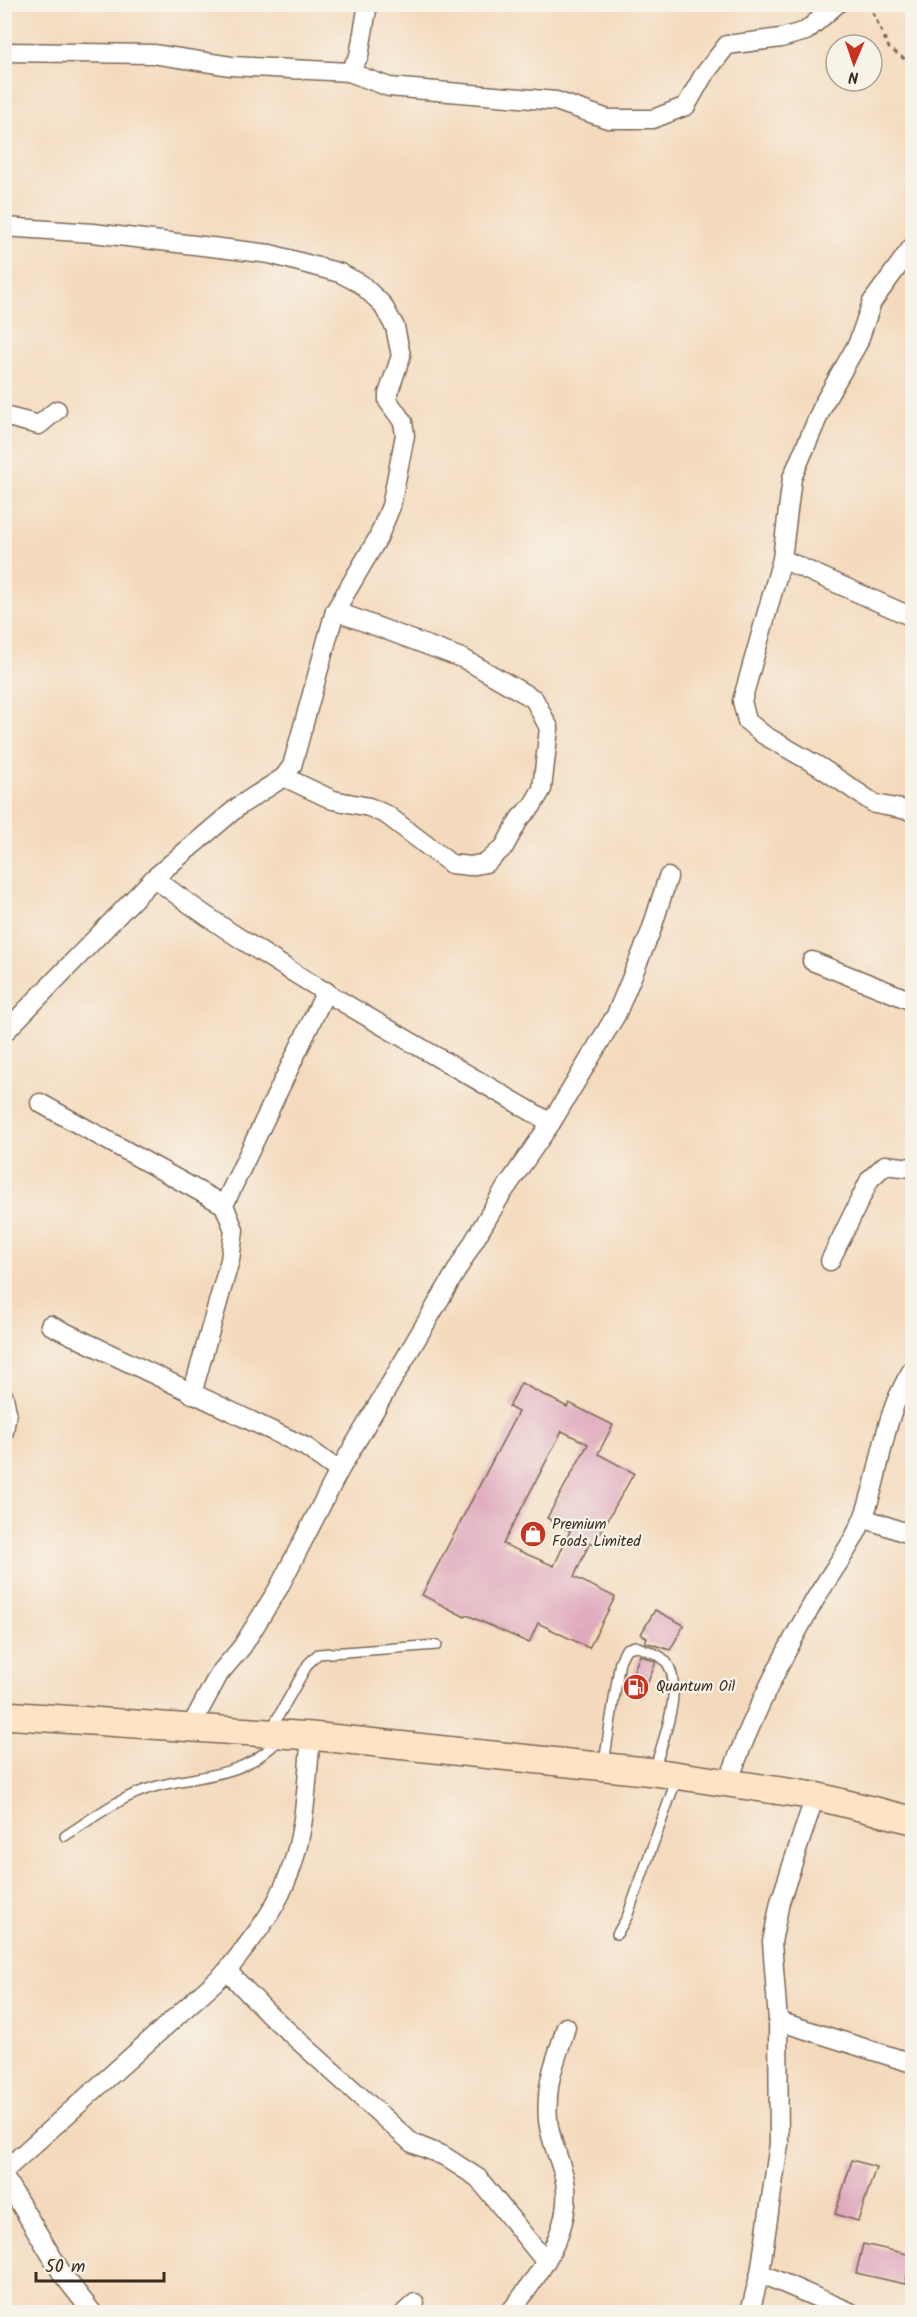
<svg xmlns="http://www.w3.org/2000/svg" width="917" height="2317" viewBox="0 0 917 2317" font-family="Kalam,sans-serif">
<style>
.building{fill:#dfa8bc;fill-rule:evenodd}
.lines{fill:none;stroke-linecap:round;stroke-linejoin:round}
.service-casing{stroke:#7c6856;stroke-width:12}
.minor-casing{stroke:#7c6856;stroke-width:21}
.secondary-casing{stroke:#7c6856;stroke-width:30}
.path{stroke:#7c6856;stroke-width:3;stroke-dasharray:4.5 4.5;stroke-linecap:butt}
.service{stroke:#fff;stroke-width:9}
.minor{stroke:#fff;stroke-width:18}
.secondary{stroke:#fee4c5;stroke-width:27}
.labels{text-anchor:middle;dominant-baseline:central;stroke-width:4.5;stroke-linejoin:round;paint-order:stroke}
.poi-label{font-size:15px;fill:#3b2a1e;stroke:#f7f3e8;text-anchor:start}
</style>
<rect width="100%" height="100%" fill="#f7f3e8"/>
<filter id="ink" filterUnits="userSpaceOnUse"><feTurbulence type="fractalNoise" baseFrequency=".0167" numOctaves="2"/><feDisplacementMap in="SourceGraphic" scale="12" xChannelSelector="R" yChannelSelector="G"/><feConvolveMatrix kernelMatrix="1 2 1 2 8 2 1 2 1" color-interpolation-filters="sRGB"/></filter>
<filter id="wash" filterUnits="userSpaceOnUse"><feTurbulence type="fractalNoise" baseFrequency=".008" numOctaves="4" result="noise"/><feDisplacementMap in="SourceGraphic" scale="24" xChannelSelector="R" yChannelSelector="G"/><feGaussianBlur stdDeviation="1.35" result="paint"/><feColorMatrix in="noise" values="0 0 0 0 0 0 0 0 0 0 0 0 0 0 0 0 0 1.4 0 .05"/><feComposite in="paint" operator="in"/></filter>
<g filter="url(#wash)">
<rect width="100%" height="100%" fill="#f4dabd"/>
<g id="blocks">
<!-- building -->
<g class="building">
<path d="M 521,1383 L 567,1407 L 569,1403 L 613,1425 L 598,1454 L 634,1473 L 594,1544 L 590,1542 L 574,1577 L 615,1597 L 589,1648 L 538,1623 L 529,1643 L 467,1615 L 465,1617 L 422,1595 L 518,1412 L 509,1407 ZM 562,1431 L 588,1444 L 547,1518 L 570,1531 L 554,1566 L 503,1544 Z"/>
<path d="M 655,1610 L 684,1625 L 670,1650 L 645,1642 L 647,1638 L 641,1634 Z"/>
<path d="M 640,1655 L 656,1662 L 642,1697 L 626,1691 Z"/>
<path d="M 852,2160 L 876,2167 L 858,2221 L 835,2214 Z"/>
<path d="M 863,2244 L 912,2255 L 905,2284 L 856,2273 Z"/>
</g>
</g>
</g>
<g filter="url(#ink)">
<use href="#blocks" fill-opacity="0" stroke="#7c6856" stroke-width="1.5"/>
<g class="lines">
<defs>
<g id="service">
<path d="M 270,1731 L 308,1664 L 318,1654 L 437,1645"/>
<path d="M 604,1763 L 620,1661 L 626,1649 L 635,1646 C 643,1649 654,1652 661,1657 C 689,1677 662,1743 654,1770"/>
<path d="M 65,1836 C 93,1818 121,1796 154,1787 C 204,1773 240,1780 280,1739"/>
<path d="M 617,1934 L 627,1917 L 677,1778"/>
</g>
<g id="minor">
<path d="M 4,52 L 153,54 L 231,66 L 349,72 L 389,87 L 556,101 L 608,119 L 653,119 L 686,106 L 703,76 L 727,45 L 781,38 L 806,31 L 837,4"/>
<path d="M 349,72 L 359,56 L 368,4"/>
<path d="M 4,227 L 93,233 L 270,254 L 340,273 L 361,284 L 382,304 L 395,327 L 401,356 L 388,394 L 388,401 L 403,422 L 405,435 L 391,506 L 378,538 L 335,611 L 292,766 L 284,777 L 239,806 L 154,878 L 4,1033"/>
<path d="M 912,247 L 872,302 L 858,343 L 825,401 L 792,478 L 782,559 L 742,701 L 747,721 L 764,735 L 820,767 L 875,804 L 912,811"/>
<path d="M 4,416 L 39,425 L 57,410"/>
<path d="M 782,559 L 912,617"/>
<path d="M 284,777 L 333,800 L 369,807 L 387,815 L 451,864 L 470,866 L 486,863 L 504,847 L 520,818 L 532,806 L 542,789 L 549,728 L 534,699 L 464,659 L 335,611"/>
<path d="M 154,878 C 278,972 418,1044 551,1123"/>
<path d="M 812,961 L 912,1001"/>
<path d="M 40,1103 L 224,1205"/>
<path d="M 830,1261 L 870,1179 L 885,1165 L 912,1168"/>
<path d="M 50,1325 L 306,1447 L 339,1471"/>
<path d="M 192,1394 L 230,1260 L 234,1230 L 224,1205 L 326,991"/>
<path d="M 4,1397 L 7,1412 L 4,1432"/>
<path d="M 864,1518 L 912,1535"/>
<path d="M 190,1728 L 219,1674 L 242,1647 L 278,1589 L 339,1471 L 501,1195 L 551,1123 L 616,1015 L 651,931 L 668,877"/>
<path d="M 728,1783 C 750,1720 780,1661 813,1603 C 829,1575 853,1545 864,1516 C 884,1463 880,1422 912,1370"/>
<path d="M 227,1971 L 270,2015 L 412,2143 L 444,2156 L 478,2178 L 545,2261"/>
<path d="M 778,2021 L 912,2063"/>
<path d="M 4,2171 L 227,1971 C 247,1945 271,1917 284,1886 C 306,1840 306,1786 311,1736"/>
<path d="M 4,2177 L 63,2275 L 92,2312"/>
<path d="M 760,2273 L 850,2312"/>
<path d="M 405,2312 L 415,2303"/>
<path d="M 510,2312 C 537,2278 574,2229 565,2181 C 561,2160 550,2142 548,2120 C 545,2080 556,2062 566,2027"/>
<path d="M 750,2312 L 760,2273 L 779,2144 L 778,2021 L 772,1942 L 780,1902 L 815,1796"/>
</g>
<path id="secondary" d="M 4,1715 L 311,1736 L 654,1772 L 815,1796 L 912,1820"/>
</defs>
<!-- service casing -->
<use href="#service" class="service-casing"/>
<!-- minor casing -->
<use href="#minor" class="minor-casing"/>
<!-- secondary casing -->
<use href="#secondary" class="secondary-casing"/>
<!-- path -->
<path class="path" d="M 869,4 L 889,48 L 912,64"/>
<!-- service -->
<use href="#service" class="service"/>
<!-- minor -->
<use href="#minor" class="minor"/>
<!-- secondary -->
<use href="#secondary" class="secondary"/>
</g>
</g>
<!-- icons -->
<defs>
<symbol id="shop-disc" viewBox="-11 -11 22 22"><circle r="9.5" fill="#c8321e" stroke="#f7f3e8"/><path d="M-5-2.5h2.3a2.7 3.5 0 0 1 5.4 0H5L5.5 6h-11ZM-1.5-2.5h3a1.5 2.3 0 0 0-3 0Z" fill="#fff"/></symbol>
<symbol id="fuel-disc" viewBox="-11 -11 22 22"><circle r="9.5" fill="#c8321e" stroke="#f7f3e8"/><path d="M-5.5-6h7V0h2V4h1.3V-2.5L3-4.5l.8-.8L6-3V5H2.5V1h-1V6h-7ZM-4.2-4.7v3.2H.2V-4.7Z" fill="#fff"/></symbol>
</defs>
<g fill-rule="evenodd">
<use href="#shop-disc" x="518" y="1519" width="30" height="30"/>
<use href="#fuel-disc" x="621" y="1672" width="30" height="30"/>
</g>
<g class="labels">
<!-- poi labels -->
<g class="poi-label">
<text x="552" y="1525">Premium<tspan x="552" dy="17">Foods Limited</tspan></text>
<text x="656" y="1687">Quantum Oil</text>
</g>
</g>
<!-- margin -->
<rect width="917" height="2317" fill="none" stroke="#f7f3e8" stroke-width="24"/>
<!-- north arrow -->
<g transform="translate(854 63) rotate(182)"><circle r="28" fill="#f7f3e8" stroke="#aca397" stroke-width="1.5"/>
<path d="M0-4.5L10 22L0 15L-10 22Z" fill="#c8321e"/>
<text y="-9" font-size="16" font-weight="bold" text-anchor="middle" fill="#3b2a1e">N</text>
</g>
<!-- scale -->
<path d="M36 2272v9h128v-9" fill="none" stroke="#3b2a1e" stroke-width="3"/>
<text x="45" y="2272" font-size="18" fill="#3b2a1e" stroke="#f7f3e8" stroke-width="4.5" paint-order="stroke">50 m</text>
</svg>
